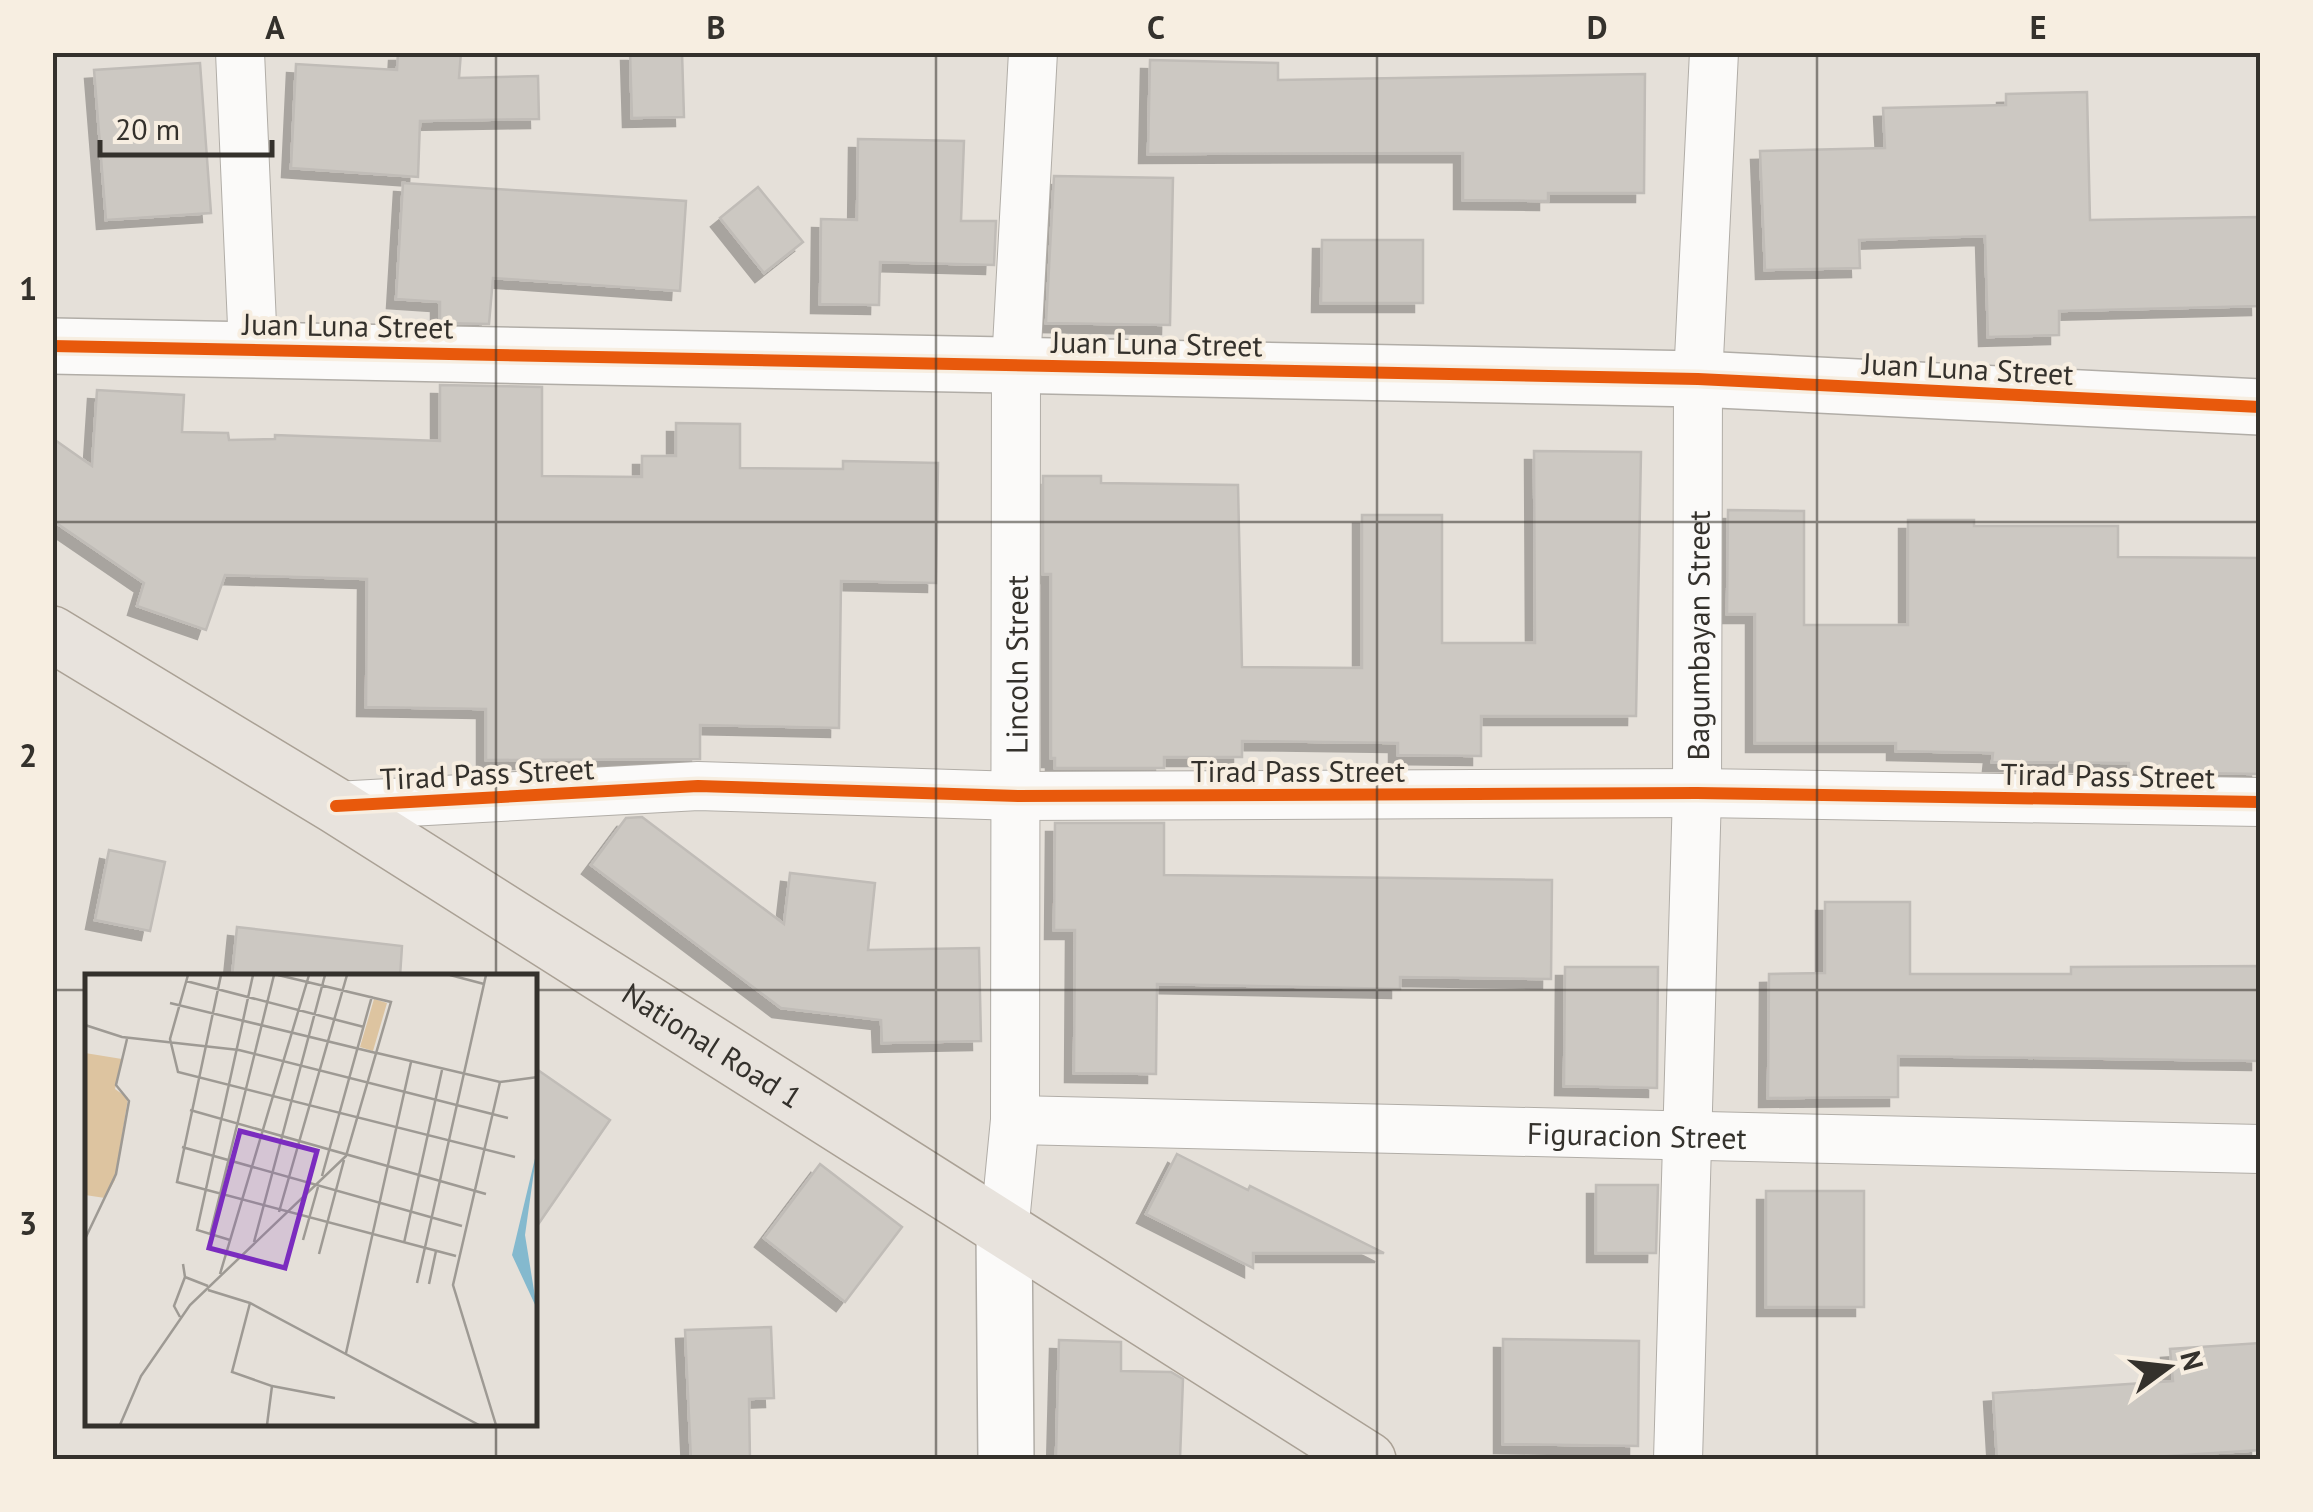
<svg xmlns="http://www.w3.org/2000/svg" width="2313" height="1512" viewBox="0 0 2313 1512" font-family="'PT Sans',sans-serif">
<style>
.building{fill:#ccc8c2;stroke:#c0bcb7;stroke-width:2.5;filter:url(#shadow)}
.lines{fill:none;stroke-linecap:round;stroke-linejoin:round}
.minor-casing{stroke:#b1ada7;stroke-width:50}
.tertiary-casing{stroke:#b1ada7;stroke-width:58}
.primary-casing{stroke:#aaa195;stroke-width:58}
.minor{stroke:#fbfaf9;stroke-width:48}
.tertiary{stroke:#fbfaf9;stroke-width:55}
.primary{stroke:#e8e3dd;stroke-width:55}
.cycleway-casing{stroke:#f7eee1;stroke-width:19}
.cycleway{stroke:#e8590c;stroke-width:12}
.grid{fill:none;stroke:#34312c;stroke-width:2.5;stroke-opacity:0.55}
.labels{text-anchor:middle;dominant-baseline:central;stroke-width:8;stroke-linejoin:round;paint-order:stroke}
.street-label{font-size:30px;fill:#34312c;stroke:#f7eee1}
.inset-road{fill:none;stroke:#9e9a94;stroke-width:2.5}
.view{fill:#7b2cbf;fill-opacity:0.15;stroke:#7b2cbf;stroke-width:5}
.inset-edge{fill:none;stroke:#34312c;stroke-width:5}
.neatline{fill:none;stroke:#34312c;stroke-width:4}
.grid-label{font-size:32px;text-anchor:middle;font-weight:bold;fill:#34312c}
</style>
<defs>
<filter id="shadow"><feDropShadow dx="-9" dy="9" stdDeviation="0" flood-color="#0004"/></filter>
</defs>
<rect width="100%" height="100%" fill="#e5e0d9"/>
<!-- building -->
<g class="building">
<path d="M 398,52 L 461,52 L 459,78 L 538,76 L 539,119 L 420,121 L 418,177 L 291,168 L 296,64 L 397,70 Z"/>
<path d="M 630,52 L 682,52 L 684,117 L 632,118 Z"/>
<path d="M 1150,60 L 1278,63 L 1278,80 L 1645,74 L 1644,193 L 1548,193 L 1548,201 L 1463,200 L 1463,153 L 1148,154 Z"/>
<path d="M 200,63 L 211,213 L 106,220 L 94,70 Z"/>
<path d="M 2087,92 L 2090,220 L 2258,217 L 2260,306 L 2059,311 L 2059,335 L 1988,337 L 1985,236 L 1859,240 L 1860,268 L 1765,270 L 1760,151 L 1885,148 L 1883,108 L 2006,105 L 2006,94 Z"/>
<path d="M 858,139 L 964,141 L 961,221 L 996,221 L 994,265 L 880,262 L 879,305 L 820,304 L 821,219 L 857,220 Z"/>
<path d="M 1054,176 L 1173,178 L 1170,325 L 1046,323 Z"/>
<path d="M 403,183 L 686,201 L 680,291 L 493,278 L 489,324 L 440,323 L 440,302 L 396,299 Z"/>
<path d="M 758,187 L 803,242 L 764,273 L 720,218 Z"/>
<path d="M 1322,240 L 1423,240 L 1423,303 L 1321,303 Z"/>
<path d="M 440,385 L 542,387 L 542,476 L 642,477 L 642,456 L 676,456 L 676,423 L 740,424 L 740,468 L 843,469 L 843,461 L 938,463 L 936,583 L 841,581 L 839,728 L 700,725 L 700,759 L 486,760 L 486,709 L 366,707 L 367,579 L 225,575 L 206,630 L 137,606 L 144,583 L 52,520 L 52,438 L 92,466 L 97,390 L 184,395 L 182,432 L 228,433 L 229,440 L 275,439 L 275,435 L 440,441 Z"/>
<path d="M 1534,451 L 1641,452 L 1636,716 L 1481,716 L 1481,756 L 1398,755 L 1398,743 L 1242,741 L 1242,757 L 1164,757 L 1164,768 L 1055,768 L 1055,758 L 1051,758 L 1051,574 L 1043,574 L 1043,476 L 1101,476 L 1101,483 L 1238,485 L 1242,667 L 1362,668 L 1362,515 L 1442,515 L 1442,643 L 1535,643 Z"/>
<path d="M 1728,510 L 1804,511 L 1804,625 L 1908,625 L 1908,520 L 1974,520 L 1974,526 L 2118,526 L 2118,557 L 2260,558 L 2260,774 L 2129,772 L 2129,763 L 1992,762 L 1993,753 L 1896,751 L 1896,743 L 1755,743 L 1755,614 L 1727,614 Z"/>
<path d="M 642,817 L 784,924 L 790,873 L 875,883 L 868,950 L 979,948 L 981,1041 L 882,1043 L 881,1020 L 781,1008 L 591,865 L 626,818 Z"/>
<path d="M 1055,823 L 1164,823 L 1164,875 L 1552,880 L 1551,979 L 1400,977 L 1400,989 L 1157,984 L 1156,1074 L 1074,1073 L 1075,930 L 1054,930 Z"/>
<path d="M 109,850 L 165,862 L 150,931 L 95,920 Z"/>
<path d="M 1825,902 L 1910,902 L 1910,974 L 2071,974 L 2071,967 L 2260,966 L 2260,1061 L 1898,1056 L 1898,1097 L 1768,1098 L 1769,974 L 1825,973 Z"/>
<path d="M 237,927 L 402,946 L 400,977 L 232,977 Z"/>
<path d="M 1565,967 L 1658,967 L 1657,1088 L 1564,1086 Z"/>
<path d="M 535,1068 L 610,1120 L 535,1229 Z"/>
<path d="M 1177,1154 L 1248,1190 L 1250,1186 L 1384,1253 L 1253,1253 L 1253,1268 L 1146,1214 Z"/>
<path d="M 820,1164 L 902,1227 L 845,1302 L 764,1238 Z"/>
<path d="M 1596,1185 L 1658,1185 L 1656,1253 L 1596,1253 Z"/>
<rect x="1766" y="1191" width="98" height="116"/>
<path d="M 771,1327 L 774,1398 L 749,1399 L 750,1460 L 691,1460 L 685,1330 Z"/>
<path d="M 1503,1339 L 1639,1341 L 1638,1446 L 1503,1444 Z"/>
<path d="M 1059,1340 L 1121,1342 L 1121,1371 L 1171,1372 L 1183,1379 L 1180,1459 L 1056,1456 Z"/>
<path d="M 2260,1343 L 2260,1450 L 2108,1460 L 1997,1460 L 1993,1393 L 2173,1381 L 2170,1349 Z"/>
</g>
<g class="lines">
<defs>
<g id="minor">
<path d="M 240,52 L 253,348"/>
<path d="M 336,806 L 698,786 L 1018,796 L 1697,793 L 2260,802"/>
<path id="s1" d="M 1015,1120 L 2260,1149"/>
<path id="s2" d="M 1004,1232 L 1015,1120 L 1016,365 L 1033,52"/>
<path id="s3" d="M 1678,1460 L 1697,793 L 1698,379 L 1714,52"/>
</g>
<g id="tertiary">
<path d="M 52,346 L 1698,379 L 2260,407"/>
<path d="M 1004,1232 L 1006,1460"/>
</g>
<g id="primary">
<path id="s4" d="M 52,634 L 336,806 L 1368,1460"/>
</g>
</defs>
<!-- minor casing -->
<use href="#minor" class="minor-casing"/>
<!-- tertiary casing -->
<use href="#tertiary" class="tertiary-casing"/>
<!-- primary casing -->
<use href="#primary" class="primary-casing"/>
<!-- minor -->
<use href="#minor" class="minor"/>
<!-- tertiary -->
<use href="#tertiary" class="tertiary"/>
<!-- primary -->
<use href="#primary" class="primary"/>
<defs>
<g id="cycleway">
<path d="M 52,346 L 1698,379 L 2260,407"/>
<path d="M 336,806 L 698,786 L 1018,796 L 1697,793 L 2260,802"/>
</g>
</defs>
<!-- cycleway casing -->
<use href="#cycleway" class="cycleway-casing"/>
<!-- cycleway -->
<use href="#cycleway" class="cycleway"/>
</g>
<!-- grid -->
<path class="grid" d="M 496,52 L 496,977M 936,52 L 936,1460M 1377,52 L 1377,1460M 1817,52 L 1817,1460M 52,522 L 2260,522M 52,990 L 88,990M 535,990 L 2260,990M 496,1424 L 496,1460"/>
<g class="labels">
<!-- street labels -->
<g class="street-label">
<text transform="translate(348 325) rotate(1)">Juan Luna Street</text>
<text transform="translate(1157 343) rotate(1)">Juan Luna Street</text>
<text transform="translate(1968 368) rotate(3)">Juan Luna Street</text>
<text stroke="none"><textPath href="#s3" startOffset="825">Bagumbayan Street</textPath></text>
<text stroke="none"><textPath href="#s2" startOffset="568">Lincoln Street</textPath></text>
<text x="1298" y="770">Tirad Pass Street</text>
<text transform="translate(487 773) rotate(-3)">Tirad Pass Street</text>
<text transform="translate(2108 775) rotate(1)">Tirad Pass Street</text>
<text stroke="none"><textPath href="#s4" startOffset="778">National Road 1</textPath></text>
<text stroke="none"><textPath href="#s1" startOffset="622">Figuracion Street</textPath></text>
</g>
</g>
<!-- overview -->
<g transform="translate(85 974)">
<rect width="452" height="452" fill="#e5e0d9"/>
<path d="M 289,25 L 302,29 L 288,77 L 275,73 ZM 0,79 L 37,85 L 30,115 L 43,124 L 30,206 L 20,224 L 0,221 Z" fill="#ddc4a0"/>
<path d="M 452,176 L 440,261 L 452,335 L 427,281 Z" fill="#84b9ce"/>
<path class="inset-road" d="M 103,1 L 85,65 L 93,98 L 430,183M 136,1 L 92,208 L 371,282M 365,1 L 399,10M 101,7 L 279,53M 85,29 L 291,79M 0,51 L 37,63 L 154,76 L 423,144M 292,79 L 415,108 L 453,103M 105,136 L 401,220M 97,173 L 377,252M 237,202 L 287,22M 194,238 L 262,1M 125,261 L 189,1M 0,265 L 31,200 L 44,127 L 31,111 L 42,65M 145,266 L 112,256 L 168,1M 218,266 L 233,213M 169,268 L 240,1M 319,269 L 357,96M 234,280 L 259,186M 98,290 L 100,303 L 123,312M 135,300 L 224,1M 332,309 L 401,1M 344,310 L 351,277M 123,316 L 165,329 L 394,451M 165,329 L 147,398 L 187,412 L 182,451M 95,343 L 89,332 L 100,303M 261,379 L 326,88M 187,412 L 250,424M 35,451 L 56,402 L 105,331 L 261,182 L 306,28 L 193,1M 411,451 L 368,311 L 415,108"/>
<path class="view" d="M 155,157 L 232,177 L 200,294 L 124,274 Z"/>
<rect width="452" height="452" class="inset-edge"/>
</g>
<!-- border -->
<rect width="2313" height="1512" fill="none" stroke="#f7eee1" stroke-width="110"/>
<!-- north arrow -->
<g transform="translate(2168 1367) rotate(75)" stroke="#f7eee1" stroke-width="8" paint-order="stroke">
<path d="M0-8L18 38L0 25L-18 38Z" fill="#34312c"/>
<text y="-15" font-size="28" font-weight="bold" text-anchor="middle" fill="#34312c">N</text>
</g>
<!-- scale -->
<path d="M100 140v15h172v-15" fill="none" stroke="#34312c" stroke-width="5"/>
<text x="115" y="140" font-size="30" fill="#34312c" stroke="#f7eee1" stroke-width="8" paint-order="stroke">20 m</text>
<rect x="55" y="55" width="2203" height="1402" class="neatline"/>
<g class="grid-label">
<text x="275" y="39">A</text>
<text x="716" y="39">B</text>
<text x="1156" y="39">C</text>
<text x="1597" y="39">D</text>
<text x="2038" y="39">E</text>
<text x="28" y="300">1</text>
<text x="28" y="767">2</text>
<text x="28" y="1235">3</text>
</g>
</svg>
